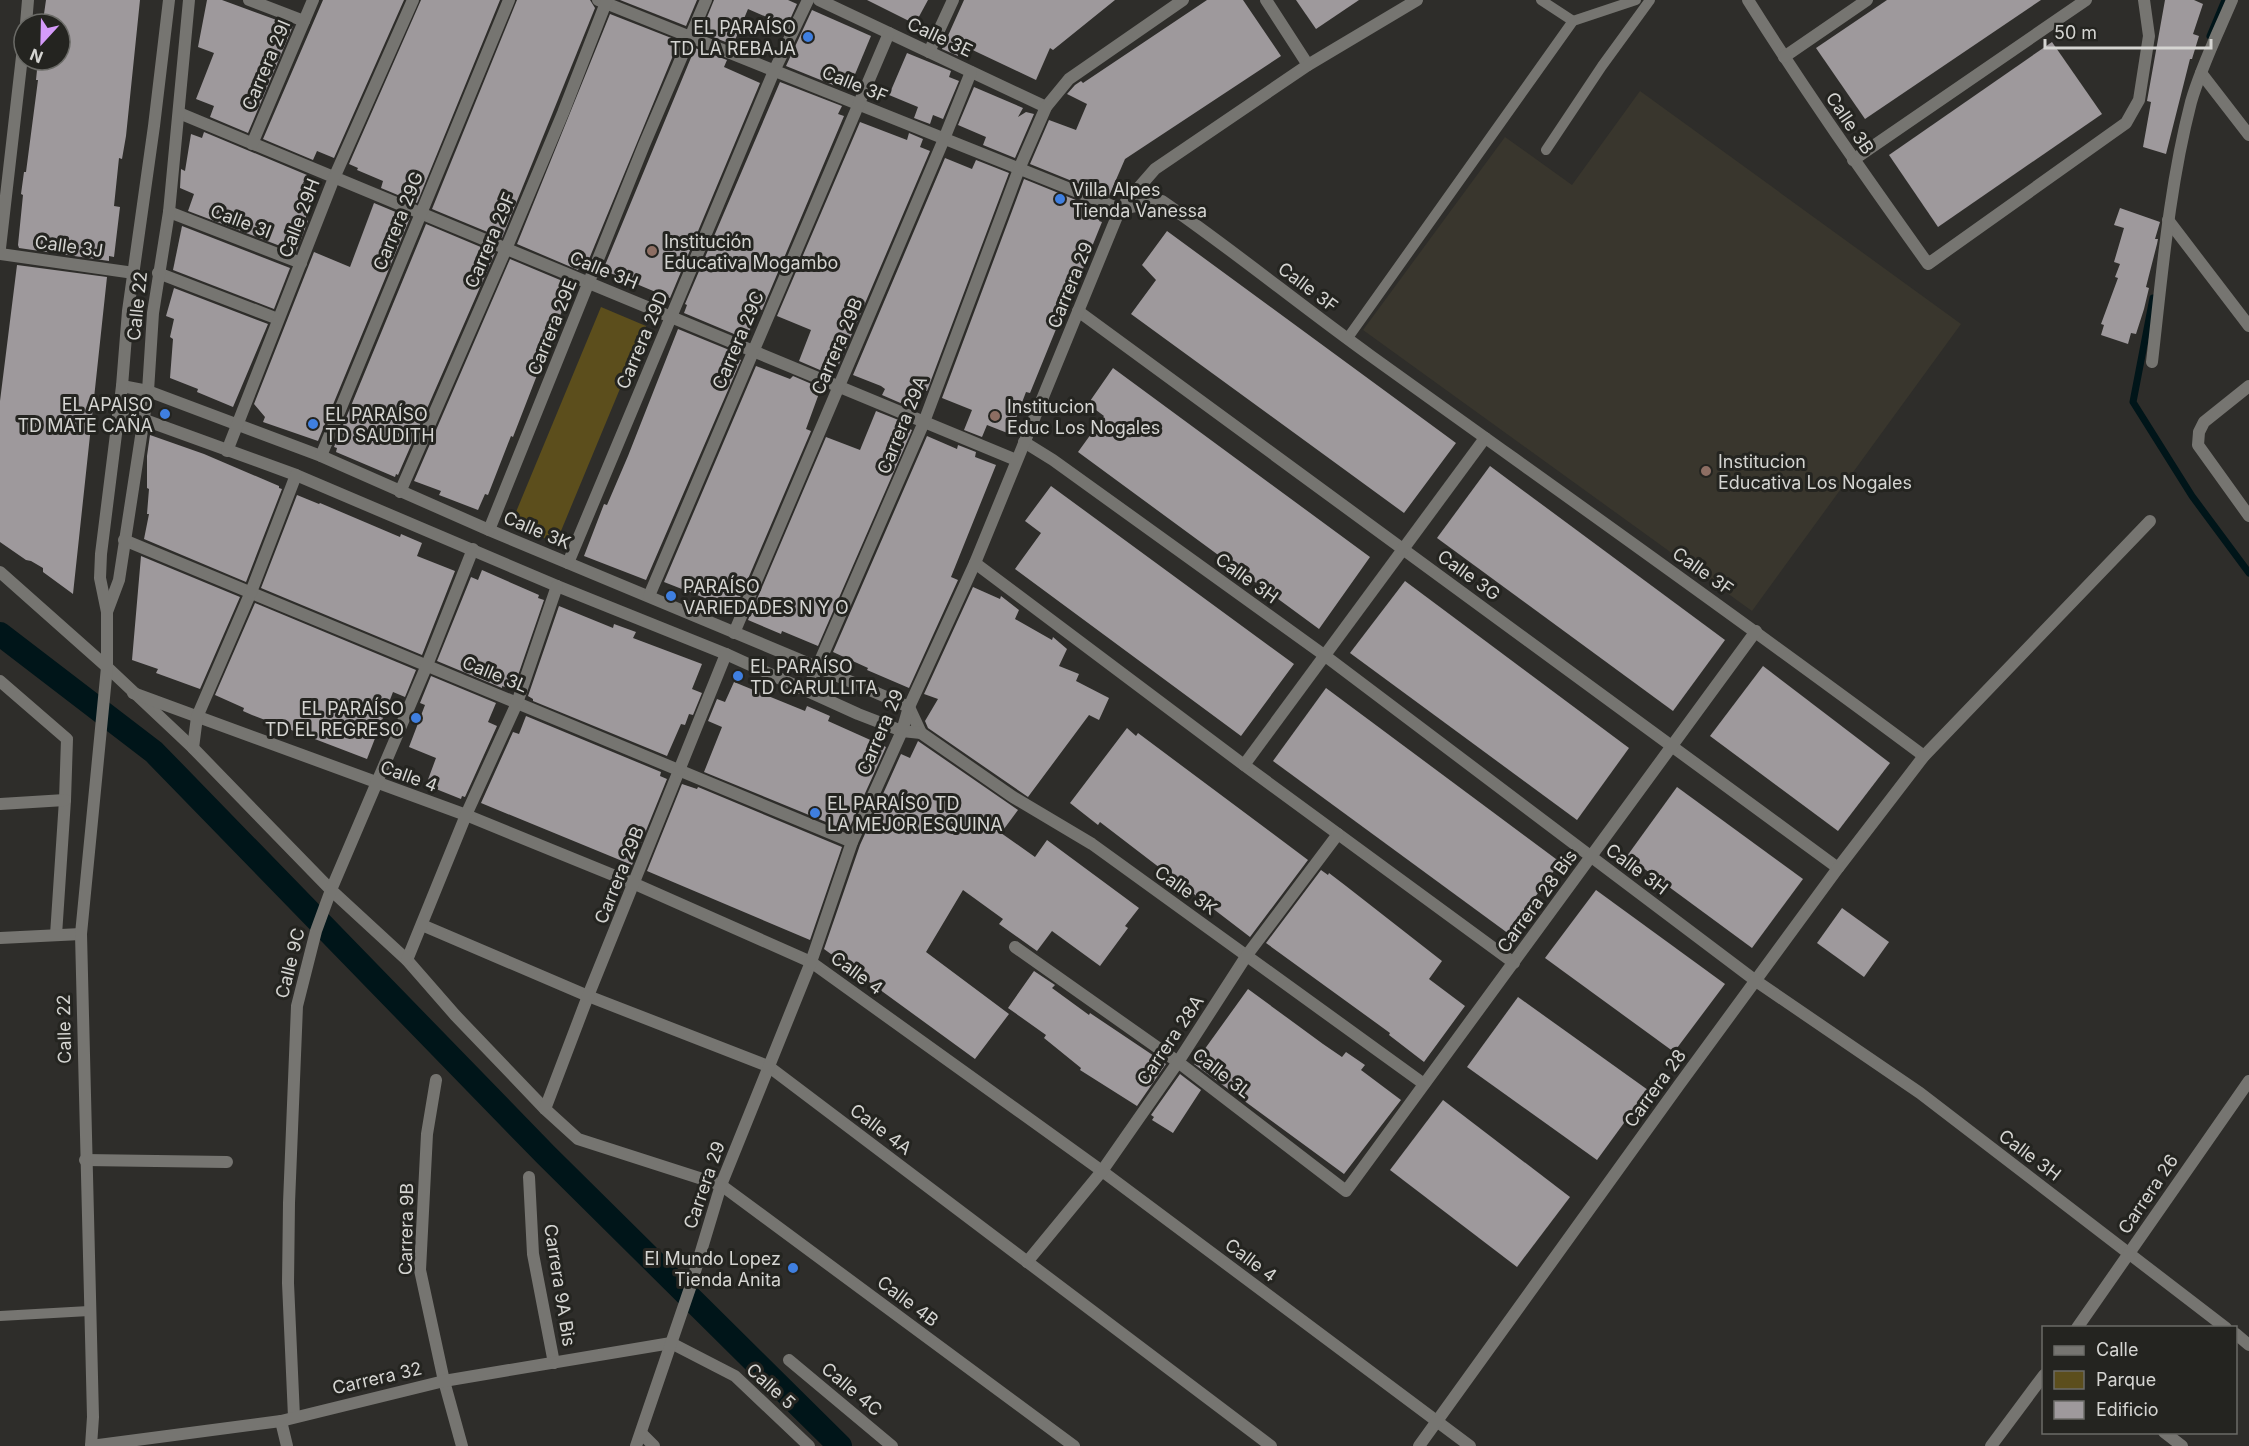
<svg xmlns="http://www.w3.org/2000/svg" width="2249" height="1446" viewBox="0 0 2249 1446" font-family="Inter,sans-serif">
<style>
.built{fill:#39362d}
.green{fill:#5c4e1c}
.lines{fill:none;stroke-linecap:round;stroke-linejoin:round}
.stream{stroke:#001519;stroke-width:7}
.canal{stroke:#001519;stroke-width:24}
.building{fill:#9e999c}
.lane{stroke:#767571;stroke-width:10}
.street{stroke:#767571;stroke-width:12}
.shop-dot{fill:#3f7fe0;stroke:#242420;stroke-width:2}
.education-dot{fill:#8d6e63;stroke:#242420;stroke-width:2}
.labels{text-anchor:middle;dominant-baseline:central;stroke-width:6;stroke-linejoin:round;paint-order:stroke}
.poi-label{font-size:18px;fill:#d5d5d2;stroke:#242420;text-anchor:start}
.street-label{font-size:18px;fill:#d5d5d2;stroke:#242420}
</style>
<rect width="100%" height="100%" fill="#2e2d2a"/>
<!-- built -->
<path class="built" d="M 1640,91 L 1961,324 L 1752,611 L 1363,330 L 1505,137 L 1572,185 Z"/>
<!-- green -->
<path class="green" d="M 601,307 L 646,326 L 556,543 L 511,524 Z"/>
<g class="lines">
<!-- stream -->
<g class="stream">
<path d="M 2210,36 L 2225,0"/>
<path d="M 2153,298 L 2133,402 L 2192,496 L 2249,573"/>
</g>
<!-- canal -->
<path class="canal" d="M 0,634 L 154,752 L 546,1155 L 840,1446"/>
</g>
<!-- building -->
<g class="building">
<path d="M 46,0 L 140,0 L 126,136 L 122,159 L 119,158 L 114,206 L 120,207 L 114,257 L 109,256 L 109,261 L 19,248 L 18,245 L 23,195 L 21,194 L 24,172 L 26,172 L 38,80 L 36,80 L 38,60 L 60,60 L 60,24 L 43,21 Z"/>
<path d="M 207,0 L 222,0 L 293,26 L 248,133 L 210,117 L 214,106 L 196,99 L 214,53 L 198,47 Z"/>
<path d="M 323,0 L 404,0 L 334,158 L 317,151 L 313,160 L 263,139 Z"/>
<path d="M 421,0 L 500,0 L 417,203 L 381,188 L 383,181 L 357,170 L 358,168 L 349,164 Z"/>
<path d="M 517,0 L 590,0 L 595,8 L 502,238 L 432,209 Z"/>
<path d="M 620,0 L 697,0 L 686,26 Z"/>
<path d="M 714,0 L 788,0 L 797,4 L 787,26 L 748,9 L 733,45 L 701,32 Z"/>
<path d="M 867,0 L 928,0 L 915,24 Z"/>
<path d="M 964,0 L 1115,0 L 1053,50 L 1050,48 L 1036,80 L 962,45 L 958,56 L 942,49 Z"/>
<path d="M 1207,0 L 1243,0 L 1281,56 L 1125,159 L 1109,196 L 1030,164 L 1049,120 L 1076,130 L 1087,104 L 1067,94 L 1075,85 L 1081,81 L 1083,83 Z"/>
<path d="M 1296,0 L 1359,0 L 1316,29 Z"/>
<path d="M 1887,0 L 2041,0 L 1865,119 L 1816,48 Z"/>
<path d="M 2165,0 L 2194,0 L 2203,4 L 2193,34 L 2199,36 L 2192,59 L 2190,59 L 2166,154 L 2143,147 L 2151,102 L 2147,101 Z"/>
<path d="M 812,10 L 871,36 L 848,91 L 786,66 Z"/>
<path d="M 610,14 L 679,41 L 587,264 L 585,265 L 581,263 L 578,270 L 517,244 Z"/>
<path d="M 2052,42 L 2102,114 L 1938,227 L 1889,155 Z"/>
<path d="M 695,48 L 727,60 L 724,67 L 760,83 L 670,298 L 603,270 Z"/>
<path d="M 907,53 L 951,71 L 949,77 L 959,81 L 943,119 L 933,115 L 930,124 L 914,118 L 918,107 L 889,95 Z"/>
<path d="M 780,82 L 842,106 L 838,114 L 844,116 L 762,310 L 759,309 L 746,339 L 684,313 L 687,305 L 685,304 Z"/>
<path d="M 974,87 L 1023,108 L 1018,117 L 1026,112 L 1034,114 L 1015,158 L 983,145 L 986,137 L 958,125 Z"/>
<path d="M 860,122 L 907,140 L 909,133 L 923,139 L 920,147 L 930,151 L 837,369 L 830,366 L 827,373 L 799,361 L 811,330 L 777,316 Z"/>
<path d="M 204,132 L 307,175 L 303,183 L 317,189 L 305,219 L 308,221 L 296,252 L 188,211 L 194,194 L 180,188 L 181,169 L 185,171 L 191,134 L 202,138 Z"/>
<path d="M 945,158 L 972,169 L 976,160 L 1009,173 L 927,391 L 920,388 L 912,408 L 882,395 L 885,389 L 881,386 L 853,375 Z"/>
<path d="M 1024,179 L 1103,211 L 1099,221 L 1102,222 L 1076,286 L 1074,285 L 1030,393 L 1026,392 L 1010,434 L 987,425 L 982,437 L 964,430 L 972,410 L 942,398 Z"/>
<path d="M 374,203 L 410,218 L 318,441 L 263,422 L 265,417 L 254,404 L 314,252 L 350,267 Z"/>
<path d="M 2120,208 L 2160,222 L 2155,239 L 2158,239 L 2157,244 L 2146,287 L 2149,288 L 2144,309 L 2136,334 L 2131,333 L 2128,344 L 2101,335 L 2104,325 L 2101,324 L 2118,278 L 2115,277 L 2120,264 L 2114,262 L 2124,228 L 2114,225 Z"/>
<path d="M 426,224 L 495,253 L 398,475 L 396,474 L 395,477 L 336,452 L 337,448 L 334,447 Z"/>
<path d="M 182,226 L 290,268 L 274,309 L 173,270 Z"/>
<path d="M 1167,231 L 1456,443 L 1404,513 L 1131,314 L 1156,280 L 1142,265 Z"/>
<path d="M 510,259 L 572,285 L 513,437 L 511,436 L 488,495 L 485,494 L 478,510 L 439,495 L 441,491 L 414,481 Z"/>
<path d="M 17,265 L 107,277 L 73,594 L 43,572 L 43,568 L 31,561 L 26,560 L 0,542 L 0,401 Z"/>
<path d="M 174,288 L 268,324 L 233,407 L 197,392 L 198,389 L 170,378 L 173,339 L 170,337 L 174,319 L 166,316 Z"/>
<path d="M 678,329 L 739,354 L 738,359 L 741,360 L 646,580 L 584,556 L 604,504 L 607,505 L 628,456 Z"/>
<path d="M 756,366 L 790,379 L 793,376 L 821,388 L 806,429 L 811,431 L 733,614 L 731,615 L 713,608 L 715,602 L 664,582 Z"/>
<path d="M 1113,368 L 1370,557 L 1319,629 L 1078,452 L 1104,416 L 1088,404 Z"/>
<path d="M 876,411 L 906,423 L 905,427 L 912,430 L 818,646 L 782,631 L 781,634 L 748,620 L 826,437 L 860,450 Z"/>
<path d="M 150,435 L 204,454 L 279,486 L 279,488 L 282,489 L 246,582 L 144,539 L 149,514 L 147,514 L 149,489 L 147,488 L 147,456 Z"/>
<path d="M 927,436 L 957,449 L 958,445 L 976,452 L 975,457 L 996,465 L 951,577 L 958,580 L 909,688 L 867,670 L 868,668 L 833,652 Z"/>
<path d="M 1490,466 L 1725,640 L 1673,711 L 1437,538 Z"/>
<path d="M 1051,486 L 1294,664 L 1241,736 L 1015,569 L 1041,533 L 1025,521 Z"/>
<path d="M 297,495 L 319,504 L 320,503 L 400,537 L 401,534 L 422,543 L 417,556 L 455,571 L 422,655 L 261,588 Z"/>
<path d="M 141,556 L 240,597 L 200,689 L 156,673 L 158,669 L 132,660 Z"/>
<path d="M 482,570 L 539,595 L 538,598 L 544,600 L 513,690 L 502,686 L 502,688 L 437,661 L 471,577 L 478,580 Z"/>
<path d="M 1405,581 L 1629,748 L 1577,820 L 1350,653 Z"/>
<path d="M 973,587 L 1000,599 L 1001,596 L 1019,610 L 1015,619 L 1052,640 L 1053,637 L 1067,649 L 1059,666 L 1079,674 L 1076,681 L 1109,698 L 1099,720 L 1089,715 L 1028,797 L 928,728 L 925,721 L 938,699 L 924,694 Z"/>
<path d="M 255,603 L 416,670 L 405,697 L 393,692 L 367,759 L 252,715 L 243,711 L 244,708 L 215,695 Z"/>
<path d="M 559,606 L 613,628 L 614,624 L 636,632 L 633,638 L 702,664 L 692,689 L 702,693 L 693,715 L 689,714 L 685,725 L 681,724 L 667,756 L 533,701 L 533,699 L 528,696 Z"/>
<path d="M 1763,666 L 1890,763 L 1838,831 L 1710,736 Z"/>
<path d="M 431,676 L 496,703 L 488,722 L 497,726 L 465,797 L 462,796 L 461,799 L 426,785 L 436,758 L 409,747 L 425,705 L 420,703 Z"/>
<path d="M 734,682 L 805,711 L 807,706 L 830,716 L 828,721 L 886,747 L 848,831 L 704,772 L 722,727 L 708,721 L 717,699 L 725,702 Z"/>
<path d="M 1326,688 L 1560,862 L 1509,934 L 1273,761 Z"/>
<path d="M 526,716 L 661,772 L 660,776 L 667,779 L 632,865 L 481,803 L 513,732 L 519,734 Z"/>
<path d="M 1127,728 L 1136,736 L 1138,733 L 1308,860 L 1250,937 L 1100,822 L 1098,825 L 1070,803 Z"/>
<path d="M 918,741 L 1018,810 L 1001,833 L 1035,857 L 1047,840 L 1139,908 L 1125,926 L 1128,928 L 1100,966 L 1052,931 L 1037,951 L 999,924 L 1003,919 L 963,890 L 926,952 L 1009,1014 L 975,1059 L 824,949 L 860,845 L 901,754 L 910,758 Z"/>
<path d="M 682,784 L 697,789 L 698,787 L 842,847 L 810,940 L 647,871 Z"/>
<path d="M 1677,787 L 1803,879 L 1752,948 L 1627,856 Z"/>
<path d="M 1321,870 L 1328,875 L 1329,873 L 1346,886 L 1442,961 L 1429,979 L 1465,1006 L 1424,1062 L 1389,1035 L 1390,1033 L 1266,943 Z"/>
<path d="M 1596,890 L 1725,984 L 1674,1052 L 1545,958 Z"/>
<path d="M 1842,908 L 1889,942 L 1864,977 L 1817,943 Z"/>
<path d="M 1034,971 L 1055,985 L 1052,988 L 1089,1015 L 1090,1013 L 1166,1064 L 1137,1106 L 1080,1070 L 1081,1068 L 1044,1038 L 1046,1035 L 1008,1008 Z"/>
<path d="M 1248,989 L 1323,1044 L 1342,1057 L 1346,1052 L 1365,1065 L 1361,1070 L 1401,1100 L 1344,1174 L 1194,1064 Z"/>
<path d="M 1518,997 L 1648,1090 L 1597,1160 L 1467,1067 Z"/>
<path d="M 1180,1074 L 1201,1090 L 1173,1133 L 1152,1120 L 1154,1117 L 1151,1115 Z"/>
<path d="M 1443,1100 L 1570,1197 L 1517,1267 L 1390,1170 Z"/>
</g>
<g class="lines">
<!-- lane -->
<g class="lane">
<path d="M 1541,0 L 1573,21"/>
<path d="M 1546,150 L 1602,66 L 1650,0"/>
<path d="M 1347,339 L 1573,21 L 1636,0"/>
<path d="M 0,1316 L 89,1311"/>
</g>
<!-- street -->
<g class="street">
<path d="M 249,0 L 304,21"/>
<path d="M 598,0 L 1120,209 L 1162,201 C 1233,250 1300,305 1371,356 C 1556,489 1742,620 1924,756"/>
<path d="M 819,0 L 1046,107"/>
<path d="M 1266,0 L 1308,65"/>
<path d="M 1748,0 C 1805,91 1866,177 1928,264 L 2126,123 L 2139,100 L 2149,36 L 2144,0"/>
<path d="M 26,24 L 28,0"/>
<path d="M 929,52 L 953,0"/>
<path d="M 1784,57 L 1867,0"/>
<path d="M 2201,73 L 2249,135"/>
<path d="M 179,113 L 1016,460"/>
<path d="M 252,144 L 313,0"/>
<path d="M 1853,160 L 2086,0"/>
<path d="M 169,212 L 301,263"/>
<path d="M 2168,220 L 2249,326"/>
<path d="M 0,248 L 24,39"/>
<path d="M 0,254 L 134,273"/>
<path d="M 158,273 L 278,319"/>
<path d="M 1078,311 L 1838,868"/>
<path d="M 2152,362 C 2162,275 2169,187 2191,102 C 2201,67 2218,33 2232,0"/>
<path d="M 122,386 L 148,391 L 321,456 L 489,530 L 817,667 L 909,707 L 921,733"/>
<path d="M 2249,386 L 2204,422 L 2199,432 L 2198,445 L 2249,516"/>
<path d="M 118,416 L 142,419 L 296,475 L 557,586 L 726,654 L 858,714 L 902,731 L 921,733 L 1013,797 L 1092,844 L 1424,1084"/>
<path d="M 1024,442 L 1053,460 L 1324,655 L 1756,981 L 1920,1093 L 2226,1328"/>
<path d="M 227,451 L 334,178 L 413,0"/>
<path d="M 321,456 L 509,0"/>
<path d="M 400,492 L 506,249 L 563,113 L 607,0"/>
<path d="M 489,530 L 644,145 L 706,0"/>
<path d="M 124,540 L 852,842"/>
<path d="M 568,563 L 774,71 L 808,0"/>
<path d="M 975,563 L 1244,765 L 1514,963"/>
<path d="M 0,572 L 107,667 L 193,748 L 331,890 L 407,960 L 455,1015 L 545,1109 L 578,1139 L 721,1185 L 1074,1446"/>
<path d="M 649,596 L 889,33"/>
<path d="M 107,612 L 119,580 L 148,391 L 153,313 L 169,212 L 189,0"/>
<path d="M 734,633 L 944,139 L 971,72"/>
<path d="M 0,681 L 67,739 L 65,800 L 56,935"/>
<path d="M 807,691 L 924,422 L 1019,169 L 1046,107 L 1069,79 L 1183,0"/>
<path d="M 133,693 L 466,815 L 635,884 L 811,962 L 1102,1171 L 1470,1446"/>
<path d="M 193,748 L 197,717 L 251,592 L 296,475"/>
<path d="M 1244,765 L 1485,438"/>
<path d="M 0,804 L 65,800"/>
<path d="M 422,925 L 588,996 L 768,1066 L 1271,1446"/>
<path d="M 0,938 L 81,934"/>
<path d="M 1015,947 L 1178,1062 L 1346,1191 L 1756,631"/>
<path d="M 407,960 L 466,815 L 517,703 L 557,586"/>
<path d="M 436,1080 L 427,1134 L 420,1270 L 444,1381 L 462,1446"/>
<path d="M 545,1109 L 588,996 L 726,654"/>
<path d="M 85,1160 L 227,1162"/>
<path d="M 529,1177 L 533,1254 L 554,1363"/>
<path d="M 1027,1262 L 1102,1171 L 1178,1062 L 1247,955 L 1338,834"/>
<path d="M 2077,1328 L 2249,1081"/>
<path d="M 2236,1334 L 2249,1345"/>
<path d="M 789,1360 L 892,1446"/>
<path d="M 294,1417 L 288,1283 L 289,1203 L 297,1006 L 316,931 L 331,890 L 427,665 L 473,549"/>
<path d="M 281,1421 L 287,1446"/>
<path d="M 2164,1432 L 2182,1446"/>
<path d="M 641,1433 L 654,1446"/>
<path d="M 91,1446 L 93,1417 L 81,934 L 107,667 L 107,612 L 100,578 L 101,554 L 122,386 L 128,311 L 154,126 L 169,0"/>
<path d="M 91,1446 L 281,1421 L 444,1381 L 671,1343 L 735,1376 L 809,1446"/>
<path d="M 636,1446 L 690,1288 L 721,1185 L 811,962 L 852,842 L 902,731 L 909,707 L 975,563 L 1120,209 L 1155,169 L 1308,65 L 1417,0"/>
<path d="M 1419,1446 L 1679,1085 L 1838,868 L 1924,756 L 2150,521"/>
<path d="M 1991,1446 L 2044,1375"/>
</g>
</g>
<!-- markers -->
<g class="shop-dot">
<circle cx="808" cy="37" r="6"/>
<circle cx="1060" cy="199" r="6"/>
<circle cx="165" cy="414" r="6"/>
<circle cx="313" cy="424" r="6"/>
<circle cx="671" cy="596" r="6"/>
<circle cx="738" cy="676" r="6"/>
<circle cx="416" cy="718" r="6"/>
<circle cx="815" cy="813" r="6"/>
<circle cx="793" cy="1268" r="6"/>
</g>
<g class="education-dot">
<circle cx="652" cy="251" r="6"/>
<circle cx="995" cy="416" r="6"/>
<circle cx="1706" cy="471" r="6"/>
</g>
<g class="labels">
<!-- poi labels -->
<g class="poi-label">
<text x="796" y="27" text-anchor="end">EL PARAÍSO<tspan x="796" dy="21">TD LA REBAJA</tspan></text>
<text x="1072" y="189">Villa Alpes<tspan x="1072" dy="21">Tienda Vanessa</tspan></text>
<text x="664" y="241">Institución<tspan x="664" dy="21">Educativa Mogambo</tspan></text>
<text x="153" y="404" text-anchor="end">EL APAISO<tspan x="153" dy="21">TD MATE CAÑA</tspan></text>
<text x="1007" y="406">Institucion<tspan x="1007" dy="21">Educ Los Nogales</tspan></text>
<text x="325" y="414">EL PARAÍSO<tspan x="325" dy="21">TD SAUDITH</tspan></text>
<text x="1718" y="461">Institucion<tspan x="1718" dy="21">Educativa Los Nogales</tspan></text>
<text x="683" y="586">PARAÍSO<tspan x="683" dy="21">VARIEDADES N Y O</tspan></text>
<text x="750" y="666">EL PARAÍSO<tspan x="750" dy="21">TD CARULLITA</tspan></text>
<text x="404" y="708" text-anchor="end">EL PARAÍSO<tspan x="404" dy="21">TD EL REGRESO</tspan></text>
<text x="827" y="803">EL PARAÍSO TD<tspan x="827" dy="21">LA MEJOR ESQUINA</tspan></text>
<text x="781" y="1258" text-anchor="end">El Mundo Lopez<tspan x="781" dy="21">Tienda Anita</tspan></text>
</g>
<!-- street labels -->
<g class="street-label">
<text transform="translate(940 37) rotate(25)">Calle 3E</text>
<text transform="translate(266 65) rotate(-67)">Carrera 29I</text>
<text transform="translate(855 84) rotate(22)">Calle 3F</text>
<text transform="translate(1850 123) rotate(56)">Calle 3B</text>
<text transform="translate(299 218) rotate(-69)">Calle 29H</text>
<text transform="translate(241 221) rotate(21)">Calle 3I</text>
<text transform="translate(398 221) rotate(-68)">Carrera 29G</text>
<text transform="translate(490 240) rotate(-67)">Carrera 29F</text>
<text transform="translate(69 246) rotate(8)">Calle 3J</text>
<text transform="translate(604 270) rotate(22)">Calle 3H</text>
<text transform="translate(1070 285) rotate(-68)">Carrera 29</text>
<text transform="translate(1308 287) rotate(37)">Calle 3F</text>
<text transform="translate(137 306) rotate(-84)">Calle 22</text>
<text transform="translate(552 327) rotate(-68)">Carrera 29E</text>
<text transform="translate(642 340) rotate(-67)">Carrera 29D</text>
<text transform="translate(738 340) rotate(-67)">Carrera 29C</text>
<text transform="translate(837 346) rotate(-67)">Carrera 29B</text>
<text transform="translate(902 425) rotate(-68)">Carrera 29A</text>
<text transform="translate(537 530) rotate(23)">Calle 3K</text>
<text transform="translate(1703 571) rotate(35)">Calle 3F</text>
<text transform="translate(1469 575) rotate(36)">Calle 3G</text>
<text transform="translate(1247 578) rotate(36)">Calle 3H</text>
<text transform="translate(495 674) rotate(22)">Calle 3L</text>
<text transform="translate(880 732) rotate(-67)">Carrera 29</text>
<text transform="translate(409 776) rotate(20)">Calle 4</text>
<text transform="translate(1637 869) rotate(37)">Calle 3H</text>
<text transform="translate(619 875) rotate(-68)">Carrera 29B</text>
<text transform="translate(1186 890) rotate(35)">Calle 3K</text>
<text transform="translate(1537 901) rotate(-54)">Carrera 28 Bis</text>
<text transform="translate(290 963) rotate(-76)">Calle 9C</text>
<text transform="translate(857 973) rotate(36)">Calle 4</text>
<text transform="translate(64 1029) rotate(-91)">Calle 22</text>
<text transform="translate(1170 1040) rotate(-56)">Carrera 28A</text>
<text transform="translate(1222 1073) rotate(38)">Calle 3L</text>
<text transform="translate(1655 1088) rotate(-54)">Carrera 28</text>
<text transform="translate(881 1129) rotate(37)">Calle 4A</text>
<text transform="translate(2030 1155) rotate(37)">Calle 3H</text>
<text transform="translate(704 1185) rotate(-71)">Carrera 29</text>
<text transform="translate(2148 1194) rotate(-56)">Carrera 26</text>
<text transform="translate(406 1229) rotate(-89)">Carrera 9B</text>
<text transform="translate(1251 1260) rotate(37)">Calle 4</text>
<text transform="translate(560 1285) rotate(81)">Carrera 9A Bis</text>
<text transform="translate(908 1301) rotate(37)">Calle 4B</text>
<text transform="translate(377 1378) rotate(-13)">Carrera 32</text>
<text transform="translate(771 1386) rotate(42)">Calle 5</text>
<text transform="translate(852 1389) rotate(40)">Calle 4C</text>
</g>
</g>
<!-- legend -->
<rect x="2042" y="1326" width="195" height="108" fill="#242420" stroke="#6b6b67" stroke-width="1.5"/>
<rect x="2054" y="1346" width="30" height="9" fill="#767571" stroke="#6b6b67" stroke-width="1.5"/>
<text x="2096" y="1356" font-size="18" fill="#d5d5d2">Calle</text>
<rect x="2054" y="1371" width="30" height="18" fill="#5c4e1c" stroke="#6b6b67" stroke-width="1.5"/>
<text x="2096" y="1386" font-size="18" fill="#d5d5d2">Parque</text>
<rect x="2054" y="1401" width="30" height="18" fill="#9e999c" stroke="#6b6b67" stroke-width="1.5"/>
<text x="2096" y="1416" font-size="18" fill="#d5d5d2">Edificio</text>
<!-- north arrow -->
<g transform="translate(42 42) rotate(202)"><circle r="28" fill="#242420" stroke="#6b6b67" stroke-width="1.5"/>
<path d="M0-4.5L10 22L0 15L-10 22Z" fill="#d59bfa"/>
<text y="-9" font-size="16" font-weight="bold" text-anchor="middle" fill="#d5d5d2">N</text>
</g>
<!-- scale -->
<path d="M2045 39v9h166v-9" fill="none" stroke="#d5d5d2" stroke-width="3"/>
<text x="2054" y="39" font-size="18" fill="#d5d5d2" stroke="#242420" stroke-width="4.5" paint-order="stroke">50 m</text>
</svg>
